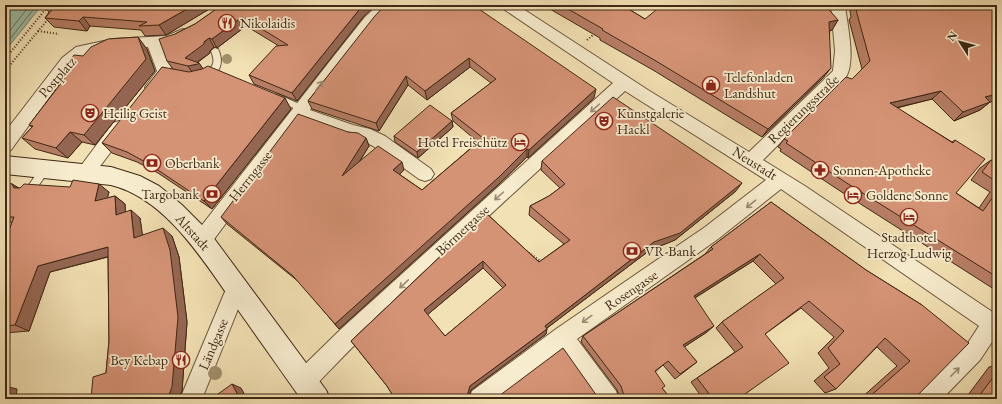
<svg xmlns="http://www.w3.org/2000/svg" width="1002" height="404" viewBox="0 0 1002 404" font-family="'EB Garamond',serif">
<style>
.water{fill:#9cbea7;stroke:#77826d}
.lines{fill:none;stroke-linecap:round;stroke-linejoin:round}
.shore{stroke:#6e735e;stroke-width:1}
.lane-casing{stroke:#6c563d;stroke-width:2}
.street-casing{stroke:#6c563d;stroke-width:2}
.secondary-casing{stroke:#3f2815;stroke-width:2}
.path-far1{stroke:#3f2815;stroke-width:2;stroke-dasharray:1 2;stroke-linecap:butt}
.path{stroke:#3f2815;stroke-width:2.5;stroke-dasharray:1 2;stroke-linecap:butt}
.lane{fill:#f7ecce;fill-rule:evenodd}
.street{fill:#f7ecce;fill-rule:evenodd}
.secondary{fill:#f7ecce;fill-rule:evenodd}
.tree{fill:#a1916d}
.wall{fill:#b77e65;stroke:#3f2815;fill-rule:evenodd}
.shaded-wall{fill:#956753;stroke:#3f2815}
.building{fill:#d59376;stroke:#3f2815;fill-rule:evenodd}
.oneway{stroke:#9b8a72}
.labels{text-anchor:middle;dominant-baseline:central;stroke-width:3.5;stroke-linejoin:round;paint-order:stroke}
.poi-label{font-size:14px;fill:#3f2815;stroke:#f7ecce;text-anchor:start}
.street-label{font-size:14px;fill:#3f2815;stroke:#f7ecce}
</style>
<rect width="100%" height="100%" fill="#f2e1b4"/>
<filter id="stains"><feTurbulence type="fractalNoise" baseFrequency=".005" numOctaves="4"/><feColorMatrix values="0 0 0 0 .2 0 0 0 0 .09 0 0 0 0 .02 0 0 0 .5 -.17"/></filter>
<radialGradient id="worn" r=".72"><stop offset=".6" stop-color="#630" stop-opacity="0"/><stop offset="1" stop-color="#630" stop-opacity=".3"/></radialGradient>
<!-- water -->
<path class="water" d="M 5,5 L 42,5 L 5,51 Z"/>
<g class="lines">
<!-- shore -->
<g class="shore">
<path d="M 5,37 L 30,5"/>
<path d="M 5,45 L 37,5"/>
</g>
<defs>
<g id="lane">
<path d="M 215,48 L 218,49 C 224,61 221,74 207,79 L 203,76 C 211,66 217,66 211,51 Z"/>
<path d="M 277,94 L 306,107 L 307,109 L 306,111 L 300,111 L 274,99 L 273,97 Z"/>
<path d="M 45,165 L 48,166 L 49,169 L 48,172 L 32,195 L 26,195 L 25,192 L 26,189 L 42,166 Z"/>
<path d="M 7,220 L 10,221 L 12,224 L 8,230 L 5,231 L 5,221 Z"/>
</g>
<g id="street">
<path d="M 378,5 L 394,5 L 375,25 L 310,110 L 353,125 L 370,129 L 385,136 L 431,169 L 434,174 L 431,179 L 425,181 L 419,179 L 373,146 L 361,140 L 352,139 L 302,121 L 209,246 L 202,248 L 195,246 L 193,240 L 195,234 L 330,61 L 365,17 Z"/>
<path d="M 500,5 L 517,5 L 648,90 L 749,152 L 833,71 L 835,51 L 831,5 L 845,5 C 847,24 856,60 846,77 L 763,160 L 805,186 L 997,315 L 997,337 L 996,336 L 980,360 L 942,399 L 916,399 L 919,391 L 966,346 L 979,326 L 781,189 L 718,239 L 577,339 L 616,391 L 619,399 L 595,399 L 561,351 L 498,399 L 469,399 L 472,391 L 556,329 L 705,227 L 766,180 L 625,91 C 519,188 411,285 312,389 L 304,392 L 296,389 L 293,381 L 296,373 L 340,330 L 613,83 L 502,8 Z"/>
<path d="M 183,29 L 188,30 L 190,34 C 186,42 172,46 163,47 L 173,72 C 167,82 160,95 147,91 L 145,87 L 157,71 L 148,47 L 113,49 L 86,55 L 72,66 L 11,150 L 5,152 L 5,132 L 62,58 L 76,47 L 113,39 L 166,36 Z"/>
<path d="M 119,121 L 125,123 L 127,128 L 125,133 L 92,177 L 86,179 L 80,177 L 77,172 L 80,167 L 113,123 Z"/>
<path d="M 236,280 L 243,282 L 246,289 L 202,399 L 180,399 L 229,282 Z"/>
</g>
<path id="secondary" d="M 5,156 L 111,167 L 140,176 L 159,186 L 182,205 L 210,233 L 326,390 L 330,399 L 301,399 C 279,368 258,338 236,307 C 204,262 167,199 111,185 L 5,174 Z"/>
</defs>
<!-- lane casing -->
<use href="#lane" class="lane-casing"/>
<!-- street casing -->
<use href="#street" class="street-casing"/>
<!-- secondary casing -->
<use href="#secondary" class="secondary-casing"/>
<!-- path-far1 -->
<g class="path-far1">
<path d="M 38,31 L 59,34"/>
<path d="M 587,40 L 593,35"/>
<path d="M 5,59 L 49,5"/>
<path d="M 5,71 L 49,18"/>
</g>
<!-- path -->
<path class="path" d="M 526,251 L 543,263"/>
<!-- lane -->
<use href="#lane" class="lane"/>
<!-- street -->
<use href="#street" class="street"/>
<!-- secondary -->
<use href="#secondary" class="secondary"/>
</g>
<!-- trees -->
<g class="tree">
<circle cx="227" cy="59" r="5"/>
<circle cx="215" cy="373" r="7"/>
</g>
<!-- wall -->
<g class="wall">
<path d="M 216,5 L 166,35 L 145,36 L 141,30 L 90,26 L 87,31 L 54,27 L 45,18 L 49,12 L 46,9 Z"/>
<path d="M 222,5 L 364,16 L 297,101 L 254,84 L 249,75 L 279,46 L 246,26 L 217,48 L 214,47 L 210,51 L 210,53 L 197,63 L 199,63 L 203,69 L 291,109 L 212,209 L 158,173 L 137,162 L 112,153 L 102,143 L 173,69 L 167,61 L 175,34 L 195,24 Z"/>
<path d="M 385,5 L 594,98 L 528,158 L 527,157 L 499,184 L 339,329 L 299,282 L 227,224 L 221,217 L 348,132 L 366,138 L 369,146 L 360,161 L 404,170 L 399,174 L 422,190 L 478,142 L 453,121 L 451,113 L 491,83 L 470,67 L 427,100 L 408,85 L 379,131 L 312,109 L 308,101 Z"/>
<path d="M 543,5 L 622,5 L 645,19 L 838,20 L 832,30 L 830,30 L 824,77 L 762,137 L 653,70 L 600,40 L 600,38 Z"/>
<path d="M 849,5 L 997,5 L 997,100 L 990,102 L 980,110 L 954,121 L 932,99 L 897,108 L 952,142 L 955,140 L 956,193 L 979,208 L 990,192 L 971,180 L 980,168 L 991,160 L 997,164 L 997,291 L 837,189 L 780,151 L 781,149 L 778,147 L 784,139 L 852,79 L 862,69 L 849,20 L 851,17 Z"/>
<path d="M 147,49 L 155,71 L 95,145 L 82,142 L 68,158 L 35,149 L 22,138 L 32,127 L 29,125 L 62,82 L 56,77 L 83,56 Z"/>
<path d="M 452,121 L 453,127 L 418,158 L 395,142 L 394,136 Z"/>
<path d="M 542,161 L 736,191 L 675,240 L 650,250 L 547,328 L 546,334 L 471,390 L 469,396 L 619,396 L 617,390 L 581,342 L 583,336 L 705,254 L 711,247 L 771,202 L 866,270 L 922,305 L 914,399 L 860,399 L 897,366 L 877,347 L 836,389 L 825,393 L 814,381 L 829,368 L 818,353 L 834,337 L 801,308 L 765,334 L 738,399 L 703,399 L 691,382 L 735,352 L 716,328 L 722,322 L 776,284 L 753,261 L 695,298 L 707,332 L 684,347 L 697,362 L 675,379 L 663,365 L 655,372 L 662,388 L 671,399 L 395,399 L 387,386 L 351,341 L 486,213 L 539,262 L 564,244 L 529,215 L 530,206 L 549,196 L 560,188 L 541,170 ZM 483,268 L 503,288 L 445,336 L 427,315 Z"/>
<path d="M 5,183 L 12,184 L 19,188 L 109,192 L 107,198 L 115,196 L 125,204 L 125,212 L 140,218 L 142,235 L 172,236 L 179,257 L 187,322 L 182,391 L 179,398 L 106,373 L 109,341 L 108,257 L 50,272 L 29,331 L 5,333 L 5,241 L 12,223 L 5,219 Z"/>
<path d="M 997,365 L 997,399 L 965,399 L 989,367 Z"/>
</g>
<!-- shaded-wall -->
<g class="shaded-wall">
<path d="M 194,5 L 216,5 L 166,35 L 159,25 Z"/>
<path d="M 363,5 L 376,5 L 364,16 L 297,101 L 292,93 Z"/>
<path d="M 83,17 L 90,26 L 87,31 L 79,21 Z"/>
<path d="M 242,17 L 246,26 L 217,48 L 212,39 Z"/>
<path d="M 838,20 L 832,30 L 823,32 L 829,22 Z"/>
<path d="M 138,37 L 147,49 L 155,71 L 95,145 L 84,135 Z"/>
<path d="M 209,38 L 214,47 L 210,51 L 210,53 L 193,65 L 199,63 L 205,72 L 194,75 L 188,66 L 185,58 Z"/>
<path d="M 469,58 L 470,67 L 427,100 L 425,91 Z"/>
<path d="M 831,68 L 824,77 L 762,137 L 768,129 Z"/>
<path d="M 406,76 L 408,85 L 379,131 L 376,123 Z"/>
<path d="M 596,89 L 594,98 L 528,158 L 529,150 Z"/>
<path d="M 941,91 L 932,99 L 882,111 L 890,103 Z"/>
<path d="M 997,94 L 997,100 L 990,102 L 980,110 L 954,121 L 963,112 L 985,97 Z"/>
<path d="M 285,98 L 291,109 L 212,209 L 204,201 Z"/>
<path d="M 452,121 L 453,127 L 418,158 L 417,152 Z"/>
<path d="M 70,132 L 82,142 L 68,158 L 56,148 Z"/>
<path d="M 366,138 L 369,146 L 346,183 L 342,176 Z"/>
<path d="M 527,149 L 527,157 L 499,184 L 339,329 L 335,324 Z"/>
<path d="M 402,162 L 404,170 L 396,178 L 393,170 Z"/>
<path d="M 742,183 L 736,191 L 675,240 L 650,250 L 543,331 L 545,326 L 654,242 Z"/>
<path d="M 12,184 L 24,192 L 14,188 Z"/>
<path d="M 99,184 L 109,192 L 105,208 L 95,201 Z"/>
<path d="M 115,196 L 125,204 L 126,222 L 116,215 Z"/>
<path d="M 131,210 L 140,218 L 144,245 L 134,238 Z"/>
<path d="M 163,228 L 172,236 L 179,257 L 187,322 L 182,391 L 179,398 L 179,399 L 170,399 L 169,395 Z"/>
<path d="M 108,247 L 118,254 L 50,272 L 29,331 L 15,325 L 38,266 Z"/>
<path d="M 760,254 L 753,261 L 688,302 L 694,296 Z"/>
<path d="M 483,261 L 483,268 L 426,316 L 424,310 Z"/>
<path d="M 714,326 L 707,332 L 678,351 L 683,345 Z"/>
<path d="M 547,329 L 546,334 L 471,390 L 468,399 L 467,396 L 470,386 Z"/>
<path d="M 232,384 L 241,388 L 247,399 L 240,399 Z"/>
<path d="M 5,386 L 17,389 L 16,399 L 5,399 Z"/>
</g>
<!-- building -->
<g class="building">
<path d="M 50,5 L 194,5 L 159,25 L 139,26 L 147,22 L 83,17 L 79,21 L 45,18 L 52,10 L 46,9 Z"/>
<path d="M 222,5 L 363,5 L 292,93 L 249,75 L 276,46 L 288,45 L 242,17 L 212,39 L 209,38 L 204,42 L 204,44 L 185,58 L 199,63 L 198,64 L 188,66 L 167,61 L 159,39 L 175,34 L 195,24 Z"/>
<path d="M 385,5 L 473,5 L 596,89 L 529,150 L 527,149 L 499,177 L 335,324 L 293,276 L 221,217 L 298,114 L 348,132 L 358,133 L 366,138 L 342,176 L 378,146 L 402,162 L 393,170 L 422,190 L 483,138 L 451,113 L 496,79 L 469,58 L 425,91 L 406,76 L 376,123 L 308,101 L 374,17 Z"/>
<path d="M 561,5 L 622,5 L 645,19 L 662,5 L 825,5 L 838,20 L 829,22 L 831,68 L 768,129 L 656,61 L 602,30 L 603,29 Z"/>
<path d="M 857,5 L 997,5 L 997,94 L 985,97 L 990,102 L 963,112 L 941,91 L 890,103 L 953,143 L 955,140 L 985,159 L 956,193 L 983,211 L 997,191 L 997,277 L 845,182 L 786,143 L 788,141 L 784,139 L 846,77 L 852,79 L 870,61 L 856,10 L 858,10 Z"/>
<path d="M 138,37 L 146,59 L 84,135 L 70,132 L 56,148 L 22,138 L 33,126 L 29,125 L 65,78 L 56,77 L 74,55 L 83,56 L 91,47 L 108,39 Z"/>
<path d="M 208,66 L 285,98 L 204,201 L 149,164 L 127,152 L 102,143 L 162,67 L 189,72 L 202,69 Z"/>
<path d="M 613,97 L 742,183 L 680,233 L 654,242 L 545,326 L 547,329 L 470,386 L 467,396 L 499,396 L 563,348 L 597,396 L 624,396 L 621,386 L 583,336 L 713,249 L 711,247 L 771,202 L 866,270 L 922,305 L 969,343 L 914,399 L 867,399 L 910,361 L 885,338 L 836,389 L 824,377 L 840,364 L 828,348 L 844,331 L 809,301 L 765,334 L 789,363 L 738,399 L 713,399 L 697,378 L 743,347 L 722,322 L 784,278 L 760,254 L 694,296 L 714,326 L 683,345 L 697,362 L 680,374 L 668,361 L 655,371 L 665,386 L 662,388 L 671,399 L 395,399 L 387,386 L 351,341 L 486,213 L 539,262 L 570,240 L 530,206 L 549,196 L 565,184 L 542,161 ZM 483,261 L 506,285 L 445,336 L 424,310 Z"/>
<path d="M 430,105 L 452,121 L 417,152 L 394,136 Z"/>
<path d="M 991,160 L 997,164 L 997,182 L 982,172 Z"/>
<path d="M 73,180 L 99,184 L 95,201 L 115,196 L 116,215 L 131,210 L 134,238 L 163,228 L 170,250 L 178,317 L 172,387 L 169,395 L 170,397 L 170,399 L 91,399 L 93,377 L 106,373 L 109,341 L 108,247 L 38,266 L 15,325 L 5,326 L 5,241 L 14,217 L 5,217 L 5,183 L 12,184 L 14,188 L 20,188 L 24,184 L 70,187 Z"/>
<path d="M 997,372 L 997,399 L 977,399 Z"/>
<path d="M 232,384 L 240,399 L 211,399 Z"/>
</g>
<!-- one-way arrows -->
<defs><path id="oneway-shaft" d="M-6 0H5M1.5-3L5.5 0L1.5 3" fill="none" stroke-width="1.6" stroke-linecap="round" stroke-linejoin="round"/></defs>
<g class="oneway">
<use href="#oneway-shaft" transform="translate(319 86) rotate(-54)"/>
<use href="#oneway-shaft" transform="translate(595 108) rotate(138)"/>
<use href="#oneway-shaft" transform="translate(499 196) rotate(138)"/>
<use href="#oneway-shaft" transform="translate(751 204) rotate(141)"/>
<use href="#oneway-shaft" transform="translate(404 284) rotate(137)"/>
<use href="#oneway-shaft" transform="translate(587 319) rotate(144)"/>
<use href="#oneway-shaft" transform="translate(955 372) rotate(-45)"/>
</g>
<!-- icons -->
<defs>
<symbol id="restaurant-ring" viewBox="-11 -11 22 22"><circle r="9.5" fill="#f7ecce" stroke="#8f2418" stroke-width="1.5"/><path d="M-5-6h1v4h1v-4h1v4h1v-4h1v5L-1.5 .5V6h-2V.5L-5-1ZM5-6V6H3V1.5H1.5Q1.5-4 5-6Z" fill="#8f2418"/></symbol>
<symbol id="shop-ring" viewBox="-11 -11 22 22"><circle r="9.5" fill="#f7ecce" stroke="#8f2418" stroke-width="1.5"/><path d="M-5-2.5h2.3a2.7 3.5 0 0 1 5.4 0H5L5.5 6h-11ZM-1.5-2.5h3a1.5 2.3 0 0 0-3 0Z" fill="#8f2418"/></symbol>
<symbol id="theatre-ring" viewBox="-11 -11 22 22"><circle r="9.5" fill="#f7ecce" stroke="#8f2418" stroke-width="1.5"/><path d="M-5-5.5Q0-4 5-5.5V0Q5 5 0 6Q-5 5-5 0ZM-3.3-2.5H-1v1.5H-3.3ZM1-2.5H3.3v1.5H1ZM-2.8 1Q0 5.5 2.8 1Z" fill="#8f2418"/></symbol>
<symbol id="hotel-ring" viewBox="-11 -11 22 22"><circle r="9.5" fill="#f7ecce" stroke="#8f2418" stroke-width="1.5"/><path d="M-6-4.5h1.5V1H6V5H4.5V3h-9V5H-6ZM-4 0a1.8 1.8 0 1 1 3.6 0ZM.5 0V-2.5h3Q6-2.5 6 0Z" fill="#8f2418"/></symbol>
<symbol id="bank-ring" viewBox="-11 -11 22 22"><circle r="9.5" fill="#f7ecce" stroke="#8f2418" stroke-width="1.5"/><path d="M-6-4H6V4H-6ZM0-2.3a2.3 2.3 0 1 0 0 4.6a2.3 2.3 0 1 0 0-4.6Z" fill="#8f2418"/></symbol>
<symbol id="pharmacy-ring" viewBox="-11 -11 22 22"><circle r="9.5" fill="#f7ecce" stroke="#8f2418" stroke-width="1.5"/><path d="M-2-6h4v4h4v4h-4v4h-4v-4h-4v-4h4Z" fill="#8f2418"/></symbol>
</defs>
<g fill-rule="evenodd">
<use href="#restaurant-ring" x="217" y="13" width="20" height="20"/>
<use href="#shop-ring" x="701" y="75" width="20" height="20"/>
<use href="#theatre-ring" x="80" y="103" width="20" height="20"/>
<use href="#theatre-ring" x="594" y="111" width="20" height="20"/>
<use href="#hotel-ring" x="510" y="132" width="20" height="20"/>
<use href="#bank-ring" x="142" y="153" width="20" height="20"/>
<use href="#pharmacy-ring" x="810" y="160" width="20" height="20"/>
<use href="#bank-ring" x="202" y="184" width="20" height="20"/>
<use href="#hotel-ring" x="843" y="185" width="20" height="20"/>
<use href="#hotel-ring" x="899" y="207" width="20" height="20"/>
<use href="#bank-ring" x="622" y="241" width="20" height="20"/>
<use href="#restaurant-ring" x="171" y="350" width="20" height="20"/>
</g>
<g class="labels">
<!-- poi labels -->
<g class="poi-label">
<text x="240" y="23">Nikolaidis</text>
<text x="724" y="77">Telefonladen<tspan x="724" dy="16">Landshut</tspan></text>
<text x="103" y="113">Heilig Geist</text>
<text x="617" y="113">Kunstgalerie<tspan x="617" dy="16">Hackl</tspan></text>
<text x="507" y="142" text-anchor="end">Hotel Freischütz</text>
<text x="165" y="163">Oberbank</text>
<text x="833" y="170">Sonnen-Apotheke</text>
<text x="199" y="194" text-anchor="end">Targobank</text>
<text x="866" y="195">Goldene Sonne</text>
<text x="909" y="237" text-anchor="middle">Stadthotel<tspan x="909" dy="16">Herzog Ludwig</tspan></text>
<text x="645" y="251">VR-Bank</text>
<text x="168" y="360" text-anchor="end">Bey Kebap</text>
</g>
<!-- street labels -->
<g class="street-label">
<text transform="translate(57 77) rotate(-49)">Postplatz</text>
<text transform="translate(803 109) rotate(-44)">Regierungsstraße</text>
<text transform="translate(755 163) rotate(32)">Neustadt</text>
<text transform="translate(250 176) rotate(-52)">Herrngasse</text>
<text transform="translate(462 230) rotate(-43)">Börmergasse</text>
<text transform="translate(193 232) rotate(48)">Altstadt</text>
<text transform="translate(631 290) rotate(-34)">Rosengasse</text>
<text transform="translate(213 344) rotate(-67)">Ländgasse</text>
</g>
</g>
<!-- margin -->
<rect width="1002" height="404" fill="none" stroke="#f2e1b4" stroke-width="20"/>
<rect x="6" y="6" width="990" height="392" fill="none" stroke="#3f2815" stroke-width="2"/>
<rect x="10" y="10" width="982" height="384" fill="none" stroke="#3f2815"/>
<!-- north arrow -->
<g transform="translate(960 42) rotate(306)" stroke="#f7ecce" stroke-width="3" paint-order="stroke">
<path d="M0-3L7 15L0 10L-7 15Z" fill="#3f2815"/>
<text y="-6" font-size="11" font-weight="bold" text-anchor="middle" fill="#3f2815">N</text>
</g>
<rect width="100%" height="100%" filter="url(#stains)"/>
<rect width="100%" height="100%" fill="url(#worn)"/>
</svg>
